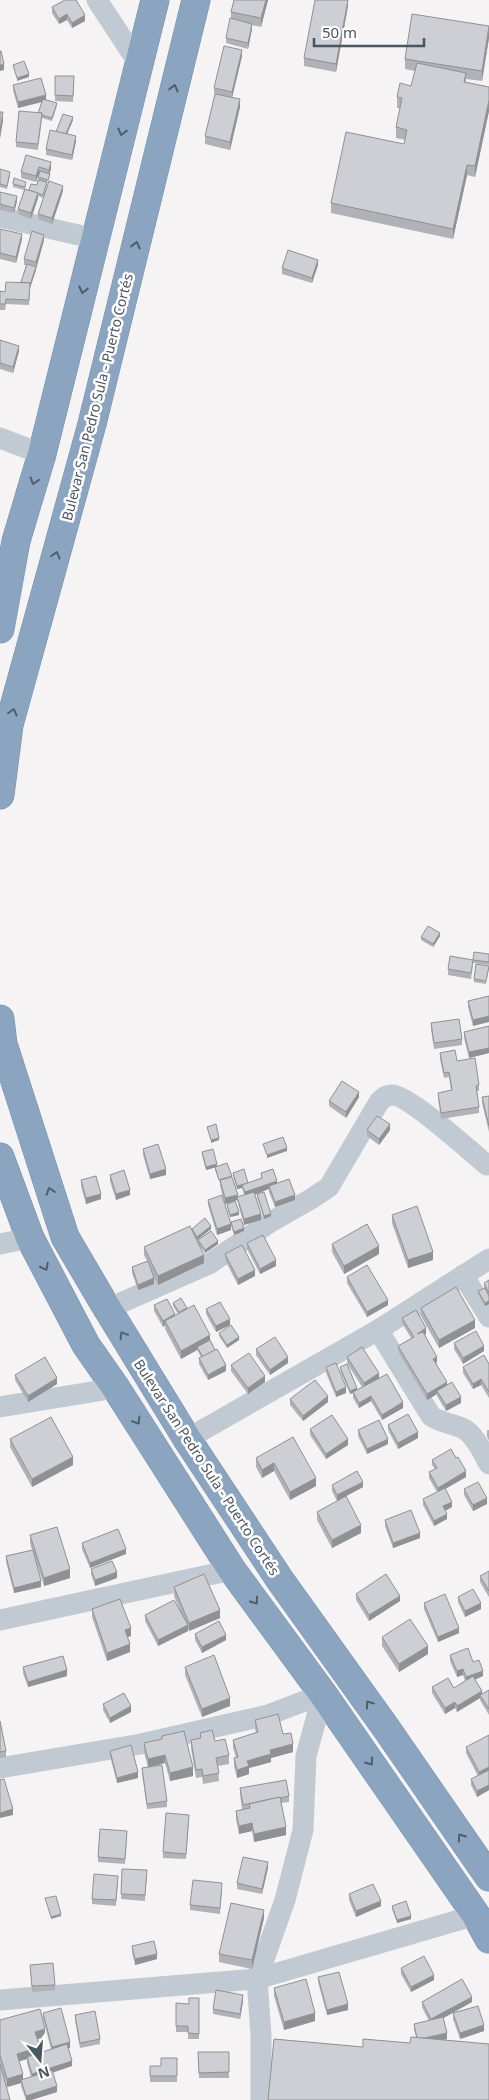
<svg xmlns="http://www.w3.org/2000/svg" width="489" height="2100" viewBox="0 0 489 2100" font-family="'Noto Sans',sans-serif">
<style>
.lines{fill:none;stroke-linecap:round;stroke-linejoin:round}
.highway-casing{stroke:#7690ad;stroke-width:29}
.minor{stroke:#c1cad2;stroke-width:21}
.highway{stroke:#8ba5c1;stroke-width:28}
.wall{fill:#b0b2b7;fill-rule:evenodd}
.shaded-wall{fill:#909195}
.building{fill:#cdcfd5;stroke:#909195}
.oneway{stroke:#505e6b}
.labels{text-anchor:middle;dominant-baseline:central;stroke-width:5;stroke-linejoin:round;paint-order:stroke}
.street-label{font-size:14px;fill:#4a5661;stroke:#fff}
</style>
<rect width="100%" height="100%" fill="#f5f3f3"/>
<g class="lines">
<defs>
<g id="highway">
<path d="M 0,629 L 16,541 L 42,454 L 155,0"/>
<path d="M 0,795 L 9,725 L 92,424 L 196,0"/>
<path d="M 0,1019 L 3,1044 L 65,1237 L 102,1300 L 187,1439 L 280,1580 L 386,1728 L 489,1877"/>
<path d="M 0,1157 L 30,1238 L 86,1345 L 116,1388 L 232,1570 L 323,1694 L 476,1915 L 489,1939"/>
</g>
</defs>
<!-- highway casing -->
<use href="#highway" class="highway-casing"/>
<!-- minor -->
<g class="minor">
<path d="M 97,0 L 139,64"/>
<path d="M 0,217 L 96,239"/>
<path d="M 0,438 L 42,454"/>
<path d="M 0,1244 L 30,1238"/>
<path d="M 463,1275 L 489,1317"/>
<path d="M 107,1309 L 209,1264 L 269,1223 L 311,1199 L 329,1187 L 379,1102 C 383,1098 386,1095 392,1095 C 409,1095 471,1152 487,1165"/>
<path d="M 378,1330 L 431,1416 C 443,1424 453,1423 464,1429 C 475,1435 483,1453 489,1464"/>
<path d="M 0,1407 L 116,1388"/>
<path d="M 187,1439 L 378,1330 L 489,1259"/>
<path d="M 0,1620 L 232,1570"/>
<path d="M 0,1768 L 141,1744 L 268,1715 L 323,1694"/>
<path d="M 0,2000 L 257,1979 L 476,1915"/>
<path d="M 261,2100 L 261,2035 L 257,1979 L 285,1900 L 303,1830 L 306,1756 L 323,1694"/>
</g>
<!-- highway -->
<use href="#highway" class="highway"/>
</g>
<!-- wall -->
<g class="wall">
<path d="M 234,0 L 268,0 L 261,27 L 252,25 L 252,29 L 248,49 L 226,43 L 226,38 L 231,19 L 231,12 Z"/>
<path d="M 348,6 L 336,72 L 304,66 L 304,58 Z"/>
<path d="M 52,7 L 85,21 L 72,28 L 67,20 L 59,24 L 52,13 Z"/>
<path d="M 489,26 L 489,38 L 482,81 L 466,79 L 466,82 L 489,87 L 489,111 L 475,177 L 467,175 L 453,239 L 331,213 L 331,203 L 404,144 L 405,140 L 396,138 L 396,127 L 400,108 L 397,108 L 397,97 L 411,86 L 415,71 L 405,69 L 405,59 Z"/>
<path d="M 242,56 L 232,97 L 240,107 L 230,150 L 205,144 L 205,136 L 215,94 L 214,93 L 214,88 Z"/>
<path d="M 55,76 L 74,82 L 73,102 L 55,101 Z"/>
<path d="M 13,85 L 46,100 L 57,106 L 52,121 L 42,118 L 38,150 L 16,147 L 16,142 L 38,113 L 42,101 L 18,108 L 13,90 Z"/>
<path d="M 73,120 L 67,134 L 76,141 L 72,160 L 46,155 L 46,149 L 56,132 Z"/>
<path d="M 26,155 L 51,168 L 43,198 L 38,196 L 38,198 L 31,219 L 18,214 L 18,209 L 24,190 L 13,187 L 13,184 L 26,184 L 25,189 L 29,190 L 37,185 L 39,173 L 36,182 L 21,178 L 21,172 Z"/>
<path d="M 0,169 L 10,175 L 7,189 L 0,187 Z"/>
<path d="M 63,191 L 52,224 L 38,219 L 38,214 Z"/>
<path d="M 0,192 L 17,201 L 14,213 L 0,210 Z"/>
<path d="M 0,229 L 22,239 L 16,263 L 0,259 Z"/>
<path d="M 44,240 L 36,270 L 30,288 L 29,305 L 6,304 L 5,310 L 0,310 L 0,291 L 5,292 L 21,283 L 26,265 L 24,265 L 24,259 Z"/>
<path d="M 318,265 L 312,283 L 282,274 L 282,268 Z"/>
<path d="M 0,340 L 19,351 L 13,373 L 0,369 Z"/>
<path d="M 440,936 L 433,947 L 421,940 L 421,937 Z"/>
<path d="M 489,954 L 489,965 L 473,963 L 473,960 Z"/>
<path d="M 473,966 L 471,979 L 448,975 L 448,969 Z"/>
<path d="M 489,968 L 486,984 L 474,982 L 474,979 Z"/>
<path d="M 489,996 L 473,1026 L 468,1007 L 468,1001 Z"/>
<path d="M 431,1023 L 462,1039 L 462,1045 L 434,1049 L 431,1029 Z"/>
<path d="M 489,1026 L 489,1053 L 469,1058 L 464,1038 L 464,1032 Z"/>
<path d="M 440,1053 L 457,1061 L 479,1085 L 479,1091 L 477,1091 L 479,1107 L 479,1113 L 441,1119 L 438,1098 L 438,1093 L 451,1090 L 449,1077 L 444,1078 L 440,1059 Z"/>
<path d="M 489,1096 L 489,1132 L 482,1103 L 482,1097 Z"/>
<path d="M 359,1097 L 346,1118 L 329,1106 L 329,1101 Z"/>
<path d="M 367,1130 L 390,1130 L 379,1145 L 367,1136 Z"/>
<path d="M 143,1149 L 166,1175 L 150,1179 L 143,1155 Z"/>
<path d="M 202,1152 L 217,1166 L 238,1197 L 244,1195 L 242,1188 L 237,1189 L 233,1176 L 233,1173 L 248,1183 L 261,1179 L 261,1173 L 277,1184 L 295,1200 L 275,1207 L 269,1192 L 269,1189 L 255,1194 L 261,1220 L 244,1225 L 237,1200 L 235,1201 L 239,1215 L 230,1217 L 227,1206 L 227,1204 L 230,1202 L 225,1204 L 220,1186 L 220,1183 L 215,1170 L 215,1167 L 206,1170 L 202,1155 Z"/>
<path d="M 110,1175 L 130,1195 L 116,1200 L 110,1181 Z"/>
<path d="M 81,1180 L 101,1199 L 86,1204 L 81,1186 Z"/>
<path d="M 257,1194 L 271,1216 L 264,1219 L 257,1197 Z"/>
<path d="M 208,1200 L 231,1224 L 244,1231 L 234,1235 L 231,1225 L 231,1230 L 217,1235 L 208,1205 Z"/>
<path d="M 392,1215 L 433,1260 L 408,1268 L 392,1223 Z"/>
<path d="M 192,1229 L 211,1229 L 197,1240 L 198,1242 L 198,1240 L 218,1244 L 205,1253 L 198,1243 L 204,1263 L 158,1285 L 150,1268 L 154,1284 L 138,1290 L 132,1273 L 132,1267 L 147,1261 L 144,1255 L 144,1247 Z"/>
<path d="M 247,1243 L 276,1266 L 260,1274 L 247,1249 Z"/>
<path d="M 332,1244 L 379,1254 L 344,1274 L 332,1252 Z"/>
<path d="M 225,1254 L 255,1276 L 238,1285 L 225,1260 Z"/>
<path d="M 347,1277 L 388,1305 L 367,1317 L 347,1283 Z"/>
<path d="M 489,1280 L 489,1304 L 485,1306 L 478,1294 L 478,1291 L 484,1288 L 484,1283 Z"/>
<path d="M 173,1303 L 187,1309 L 210,1340 L 226,1371 L 208,1380 L 199,1364 L 199,1358 L 201,1357 L 197,1350 L 181,1359 L 165,1329 L 165,1325 L 163,1327 L 154,1311 L 154,1305 L 175,1315 L 178,1314 L 173,1306 Z"/>
<path d="M 421,1308 L 475,1328 L 439,1348 L 421,1316 Z"/>
<path d="M 206,1309 L 230,1325 L 216,1332 L 206,1314 Z"/>
<path d="M 402,1318 L 426,1334 L 425,1335 L 437,1362 L 436,1363 L 447,1385 L 461,1403 L 446,1411 L 437,1396 L 437,1394 L 427,1400 L 398,1351 L 398,1346 L 411,1338 L 402,1323 Z"/>
<path d="M 219,1333 L 239,1340 L 227,1348 L 219,1336 Z"/>
<path d="M 454,1343 L 484,1351 L 463,1364 L 454,1349 Z"/>
<path d="M 256,1349 L 288,1363 L 270,1375 L 256,1355 Z"/>
<path d="M 347,1357 L 379,1378 L 403,1408 L 382,1420 L 371,1401 L 359,1408 L 353,1398 L 353,1393 L 350,1394 L 340,1370 L 340,1367 L 357,1390 L 362,1387 L 347,1363 Z"/>
<path d="M 489,1364 L 489,1398 L 481,1385 L 473,1389 L 463,1373 L 463,1367 Z"/>
<path d="M 231,1365 L 265,1382 L 248,1394 L 231,1371 Z"/>
<path d="M 326,1367 L 346,1393 L 336,1397 L 326,1373 Z"/>
<path d="M 15,1375 L 57,1384 L 28,1402 L 15,1380 Z"/>
<path d="M 290,1399 L 328,1402 L 303,1421 L 290,1405 Z"/>
<path d="M 388,1425 L 418,1438 L 398,1449 L 388,1430 Z"/>
<path d="M 310,1429 L 348,1445 L 326,1459 L 310,1435 Z"/>
<path d="M 358,1430 L 388,1444 L 367,1454 L 358,1436 Z"/>
<path d="M 487,1430 L 489,1430 L 489,1441 L 487,1436 Z"/>
<path d="M 293,1437 L 316,1486 L 290,1500 L 274,1471 L 262,1478 L 256,1467 L 256,1458 Z"/>
<path d="M 10,1439 L 73,1465 L 32,1487 L 10,1447 Z"/>
<path d="M 432,1460 L 466,1477 L 445,1489 L 452,1507 L 445,1511 L 447,1519 L 434,1526 L 423,1505 L 423,1499 L 437,1492 L 429,1478 L 429,1472 L 435,1469 L 432,1465 Z"/>
<path d="M 332,1485 L 363,1487 L 346,1496 L 361,1533 L 332,1548 L 317,1520 L 317,1512 L 337,1501 L 332,1491 Z"/>
<path d="M 464,1489 L 487,1504 L 473,1511 L 464,1495 Z"/>
<path d="M 385,1520 L 420,1538 L 393,1548 L 385,1526 Z"/>
<path d="M 30,1535 L 70,1578 L 44,1586 L 35,1558 L 41,1587 L 14,1593 L 6,1562 L 6,1556 L 32,1550 L 30,1543 Z"/>
<path d="M 82,1543 L 126,1554 L 90,1568 L 82,1549 Z"/>
<path d="M 91,1569 L 117,1578 L 95,1586 L 91,1574 Z"/>
<path d="M 489,1571 L 489,1597 L 480,1582 L 480,1576 Z"/>
<path d="M 174,1587 L 220,1618 L 189,1631 L 188,1628 L 188,1631 L 158,1646 L 145,1621 L 145,1615 L 181,1613 L 174,1596 Z"/>
<path d="M 356,1594 L 400,1601 L 369,1621 L 356,1600 Z"/>
<path d="M 458,1597 L 481,1609 L 465,1617 L 458,1602 Z"/>
<path d="M 424,1603 L 459,1633 L 438,1642 L 424,1609 Z"/>
<path d="M 92,1609 L 131,1636 L 128,1637 L 130,1652 L 107,1661 L 92,1617 Z"/>
<path d="M 195,1634 L 226,1640 L 202,1653 L 195,1640 Z"/>
<path d="M 382,1637 L 428,1654 L 399,1672 L 382,1646 Z"/>
<path d="M 450,1655 L 473,1662 L 483,1676 L 475,1680 L 482,1694 L 489,1690 L 489,1715 L 480,1700 L 480,1698 L 457,1712 L 455,1708 L 445,1714 L 432,1693 L 432,1687 L 454,1688 L 465,1681 L 463,1675 L 457,1677 L 450,1661 Z"/>
<path d="M 23,1667 L 67,1676 L 28,1687 L 23,1673 Z"/>
<path d="M 185,1667 L 230,1706 L 202,1717 L 185,1675 Z"/>
<path d="M 103,1704 L 131,1712 L 110,1723 L 103,1710 Z"/>
<path d="M 255,1720 L 283,1734 L 293,1752 L 271,1758 L 271,1762 L 249,1768 L 249,1774 L 237,1778 L 234,1766 L 234,1758 L 236,1757 L 233,1748 L 233,1740 L 256,1733 L 255,1728 Z"/>
<path d="M 0,1721 L 6,1751 L 6,1757 L 0,1758 Z"/>
<path d="M 200,1733 L 215,1741 L 229,1755 L 229,1764 L 218,1766 L 219,1781 L 203,1784 L 202,1777 L 196,1778 L 191,1748 L 191,1740 L 200,1738 Z"/>
<path d="M 162,1736 L 193,1776 L 170,1781 L 165,1763 L 151,1767 L 167,1801 L 167,1807 L 147,1809 L 142,1773 L 142,1768 L 148,1767 L 144,1752 L 144,1743 L 162,1739 Z"/>
<path d="M 489,1736 L 489,1790 L 477,1797 L 471,1785 L 471,1779 L 478,1776 L 466,1753 L 466,1747 Z"/>
<path d="M 110,1751 L 138,1778 L 117,1783 L 110,1756 Z"/>
<path d="M 240,1788 L 289,1796 L 289,1802 L 281,1803 L 286,1835 L 254,1842 L 252,1831 L 239,1834 L 236,1819 L 236,1811 L 242,1809 L 240,1794 Z"/>
<path d="M 189,1820 L 186,1859 L 163,1858 L 163,1852 Z"/>
<path d="M 127,1837 L 125,1864 L 98,1862 L 98,1857 Z"/>
<path d="M 268,1868 L 262,1894 L 237,1889 L 237,1883 Z"/>
<path d="M 147,1870 L 145,1901 L 121,1899 L 121,1894 Z"/>
<path d="M 118,1881 L 116,1906 L 92,1904 L 92,1899 Z"/>
<path d="M 222,1889 L 220,1914 L 190,1910 L 190,1905 Z"/>
<path d="M 349,1894 L 381,1906 L 356,1917 L 349,1900 Z"/>
<path d="M 392,1906 L 411,1919 L 397,1923 L 392,1909 Z"/>
<path d="M 264,1918 L 252,1969 L 219,1962 L 219,1954 Z"/>
<path d="M 132,1946 L 157,1959 L 135,1965 L 132,1952 Z"/>
<path d="M 30,1965 L 55,1985 L 55,1990 L 32,1992 Z"/>
<path d="M 401,1968 L 434,1980 L 411,1992 L 401,1974 Z"/>
<path d="M 318,1977 L 348,2010 L 327,2015 L 318,1982 Z"/>
<path d="M 462,1979 L 472,1997 L 472,2002 L 443,2018 L 447,2033 L 447,2039 L 442,2040 L 489,2044 L 489,2100 L 268,2100 L 274,2039 L 363,2047 L 363,2039 L 410,2043 L 411,2037 L 416,2037 L 414,2030 L 414,2024 L 429,2021 L 422,2007 L 422,2002 Z"/>
<path d="M 274,1988 L 315,2021 L 284,2030 L 274,1996 Z"/>
<path d="M 199,1998 L 199,2039 L 188,2039 L 188,2032 L 176,2032 L 176,2003 L 189,2004 Z"/>
<path d="M 243,2001 L 240,2019 L 213,2014 L 213,2009 Z"/>
<path d="M 43,2013 L 70,2048 L 68,2048 L 72,2066 L 52,2073 L 57,2092 L 31,2100 L 26,2100 L 21,2086 L 21,2083 L 7,2087 L 0,2063 L 0,2020 L 45,2037 L 38,2039 L 40,2053 L 51,2049 L 43,2018 ZM 27,2059 L 27,2063 L 31,2077 L 23,2080 L 19,2061 Z"/>
<path d="M 453,2013 L 484,2031 L 460,2039 L 453,2019 Z"/>
<path d="M 75,2015 L 100,2039 L 100,2044 L 80,2048 L 75,2020 Z"/>
<path d="M 198,2052 L 229,2052 L 229,2078 L 199,2078 Z"/>
<path d="M 177,2058 L 177,2082 L 150,2082 L 150,2066 L 161,2066 Z"/>
</g>
<!-- shaded-wall -->
<g class="shaded-wall">
<path d="M 266,0 L 268,0 L 261,27 L 261,18 Z"/>
<path d="M 348,0 L 348,6 L 336,72 L 336,64 Z"/>
<path d="M 67,14 L 67,20 L 59,24 L 59,19 Z"/>
<path d="M 85,15 L 85,21 L 72,28 L 72,23 Z"/>
<path d="M 252,24 L 252,29 L 248,49 L 248,43 Z"/>
<path d="M 489,28 L 489,38 L 482,81 L 482,71 Z"/>
<path d="M 242,50 L 242,56 L 232,98 L 232,92 Z"/>
<path d="M 4,64 L 4,70 L 0,71 L 0,65 Z"/>
<path d="M 29,74 L 29,77 L 17,81 L 17,78 Z"/>
<path d="M 46,95 L 46,101 L 18,108 L 18,102 Z"/>
<path d="M 240,99 L 240,107 L 230,150 L 230,142 Z"/>
<path d="M 489,100 L 489,111 L 475,177 L 475,166 Z"/>
<path d="M 3,112 L 3,121 L 0,139 L 0,131 Z"/>
<path d="M 73,117 L 73,120 L 65,139 L 65,136 Z"/>
<path d="M 76,136 L 76,141 L 72,160 L 72,155 Z"/>
<path d="M 51,162 L 51,168 L 48,183 L 49,170 Z"/>
<path d="M 467,165 L 467,175 L 453,239 L 453,229 Z"/>
<path d="M 39,167 L 39,173 L 36,182 L 36,176 Z"/>
<path d="M 63,186 L 63,191 L 52,224 L 52,218 Z"/>
<path d="M 38,193 L 38,198 L 31,219 L 31,213 Z"/>
<path d="M 17,196 L 17,201 L 14,213 L 14,208 Z"/>
<path d="M 22,234 L 22,239 L 16,263 L 16,257 Z"/>
<path d="M 44,235 L 44,240 L 36,268 L 36,262 Z"/>
<path d="M 318,260 L 318,265 L 312,283 L 312,278 Z"/>
<path d="M 36,267 L 36,270 L 30,288 L 30,285 Z"/>
<path d="M 19,346 L 19,351 L 13,373 L 13,367 Z"/>
<path d="M 440,933 L 440,936 L 433,947 L 433,944 Z"/>
<path d="M 489,1016 L 489,1022 L 473,1026 L 473,1020 Z"/>
<path d="M 489,1047 L 489,1053 L 469,1058 L 469,1052 Z"/>
<path d="M 359,1092 L 359,1097 L 346,1118 L 346,1112 Z"/>
<path d="M 390,1124 L 390,1130 L 379,1145 L 379,1139 Z"/>
<path d="M 219,1138 L 219,1140 L 211,1143 L 211,1140 Z"/>
<path d="M 287,1148 L 287,1151 L 267,1158 L 267,1155 Z"/>
<path d="M 217,1164 L 217,1167 L 206,1170 L 206,1167 Z"/>
<path d="M 166,1169 L 166,1175 L 150,1179 L 150,1174 Z"/>
<path d="M 277,1181 L 277,1186 L 269,1186 L 269,1189 L 245,1198 L 245,1192 Z"/>
<path d="M 242,1185 L 242,1188 L 237,1189 L 237,1186 Z"/>
<path d="M 130,1190 L 130,1195 L 116,1200 L 116,1194 Z"/>
<path d="M 101,1194 L 101,1199 L 86,1204 L 86,1198 Z"/>
<path d="M 238,1195 L 237,1200 L 225,1204 L 225,1198 Z"/>
<path d="M 295,1195 L 295,1200 L 275,1207 L 275,1202 Z"/>
<path d="M 239,1212 L 239,1215 L 230,1217 L 230,1215 Z"/>
<path d="M 261,1214 L 261,1220 L 244,1225 L 244,1219 Z"/>
<path d="M 271,1214 L 271,1216 L 264,1219 L 264,1216 Z"/>
<path d="M 231,1224 L 231,1230 L 217,1235 L 217,1229 Z"/>
<path d="M 211,1226 L 211,1229 L 197,1240 L 197,1237 Z"/>
<path d="M 244,1228 L 244,1231 L 234,1235 L 234,1232 Z"/>
<path d="M 218,1241 L 218,1244 L 205,1253 L 205,1250 Z"/>
<path d="M 379,1246 L 379,1254 L 344,1274 L 344,1266 Z"/>
<path d="M 433,1252 L 433,1260 L 408,1268 L 408,1260 Z"/>
<path d="M 204,1255 L 204,1263 L 158,1285 L 158,1276 Z"/>
<path d="M 276,1260 L 276,1266 L 260,1274 L 260,1269 Z"/>
<path d="M 255,1270 L 255,1276 L 238,1285 L 238,1279 Z"/>
<path d="M 154,1278 L 154,1284 L 138,1290 L 138,1285 Z"/>
<path d="M 388,1300 L 388,1305 L 367,1317 L 367,1312 Z"/>
<path d="M 489,1301 L 489,1304 L 485,1306 L 485,1303 Z"/>
<path d="M 175,1314 L 175,1320 L 165,1321 L 165,1325 L 163,1327 L 163,1321 Z"/>
<path d="M 230,1319 L 230,1325 L 216,1332 L 216,1326 Z"/>
<path d="M 475,1320 L 475,1328 L 439,1348 L 439,1340 Z"/>
<path d="M 426,1328 L 426,1334 L 417,1339 L 417,1334 Z"/>
<path d="M 210,1335 L 210,1343 L 197,1347 L 197,1350 L 181,1359 L 181,1351 Z"/>
<path d="M 239,1337 L 239,1340 L 227,1348 L 227,1345 Z"/>
<path d="M 484,1346 L 484,1351 L 463,1364 L 463,1358 Z"/>
<path d="M 288,1357 L 288,1363 L 270,1375 L 270,1370 Z"/>
<path d="M 437,1357 L 437,1362 L 433,1364 L 433,1359 Z"/>
<path d="M 226,1365 L 226,1371 L 208,1380 L 208,1375 Z"/>
<path d="M 379,1373 L 379,1379 L 364,1389 L 364,1383 Z"/>
<path d="M 265,1376 L 265,1382 L 248,1394 L 248,1388 Z"/>
<path d="M 57,1378 L 57,1384 L 28,1402 L 28,1396 Z"/>
<path d="M 481,1379 L 481,1385 L 473,1389 L 473,1384 Z"/>
<path d="M 447,1382 L 447,1388 L 437,1391 L 437,1394 L 427,1400 L 427,1394 Z"/>
<path d="M 346,1387 L 346,1393 L 336,1397 L 336,1392 Z"/>
<path d="M 357,1388 L 357,1391 L 350,1394 L 350,1391 Z"/>
<path d="M 328,1396 L 328,1402 L 303,1421 L 303,1416 Z"/>
<path d="M 371,1396 L 371,1401 L 359,1408 L 359,1403 Z"/>
<path d="M 461,1397 L 461,1403 L 446,1411 L 446,1405 Z"/>
<path d="M 403,1402 L 403,1408 L 382,1420 L 382,1415 Z"/>
<path d="M 418,1432 L 418,1438 L 398,1449 L 398,1443 Z"/>
<path d="M 348,1439 L 348,1445 L 326,1459 L 326,1454 Z"/>
<path d="M 388,1439 L 388,1444 L 367,1454 L 367,1449 Z"/>
<path d="M 73,1457 L 73,1465 L 32,1487 L 32,1479 Z"/>
<path d="M 274,1463 L 274,1471 L 262,1478 L 262,1470 Z"/>
<path d="M 466,1471 L 466,1477 L 438,1493 L 438,1488 Z"/>
<path d="M 316,1478 L 316,1486 L 290,1500 L 290,1492 Z"/>
<path d="M 363,1482 L 363,1487 L 337,1501 L 337,1495 Z"/>
<path d="M 487,1498 L 487,1504 L 473,1511 L 473,1505 Z"/>
<path d="M 452,1502 L 452,1507 L 443,1512 L 443,1506 Z"/>
<path d="M 447,1514 L 447,1519 L 434,1526 L 434,1521 Z"/>
<path d="M 361,1525 L 361,1533 L 332,1548 L 332,1540 Z"/>
<path d="M 420,1533 L 420,1538 L 393,1548 L 393,1543 Z"/>
<path d="M 126,1549 L 126,1554 L 90,1568 L 90,1563 Z"/>
<path d="M 70,1569 L 70,1578 L 44,1586 L 44,1578 Z"/>
<path d="M 117,1572 L 117,1578 L 95,1586 L 95,1580 Z"/>
<path d="M 41,1581 L 41,1587 L 14,1593 L 14,1588 Z"/>
<path d="M 400,1596 L 400,1601 L 369,1621 L 369,1615 Z"/>
<path d="M 481,1603 L 481,1609 L 465,1617 L 465,1611 Z"/>
<path d="M 220,1610 L 220,1618 L 189,1631 L 189,1623 Z"/>
<path d="M 188,1625 L 188,1631 L 158,1646 L 158,1640 Z"/>
<path d="M 131,1628 L 131,1636 L 125,1638 L 125,1630 Z"/>
<path d="M 459,1628 L 459,1633 L 438,1642 L 438,1637 Z"/>
<path d="M 226,1635 L 226,1640 L 202,1653 L 202,1647 Z"/>
<path d="M 130,1644 L 130,1652 L 107,1661 L 107,1653 Z"/>
<path d="M 428,1646 L 428,1654 L 399,1672 L 399,1664 Z"/>
<path d="M 463,1669 L 463,1675 L 457,1677 L 457,1671 Z"/>
<path d="M 67,1670 L 67,1676 L 28,1687 L 28,1682 Z"/>
<path d="M 483,1671 L 483,1676 L 466,1683 L 466,1677 Z"/>
<path d="M 482,1691 L 482,1697 L 480,1695 L 480,1698 L 457,1712 L 457,1706 Z"/>
<path d="M 230,1698 L 230,1706 L 202,1717 L 202,1709 Z"/>
<path d="M 455,1702 L 455,1708 L 445,1714 L 445,1708 Z"/>
<path d="M 131,1706 L 131,1712 L 110,1723 L 110,1718 Z"/>
<path d="M 293,1744 L 293,1752 L 271,1758 L 271,1762 L 249,1768 L 249,1774 L 237,1778 L 237,1770 L 247,1761 L 270,1750 Z"/>
<path d="M 165,1755 L 165,1763 L 148,1767 L 148,1759 Z"/>
<path d="M 193,1767 L 193,1776 L 170,1781 L 170,1773 Z"/>
<path d="M 489,1767 L 489,1773 L 479,1778 L 479,1772 Z"/>
<path d="M 138,1772 L 138,1778 L 117,1783 L 117,1778 Z"/>
<path d="M 489,1785 L 489,1790 L 477,1797 L 477,1791 Z"/>
<path d="M 13,1809 L 13,1815 L 0,1818 L 0,1813 Z"/>
<path d="M 252,1823 L 252,1831 L 239,1834 L 239,1826 Z"/>
<path d="M 286,1827 L 286,1835 L 254,1842 L 254,1834 Z"/>
<path d="M 268,1862 L 268,1868 L 262,1894 L 262,1889 Z"/>
<path d="M 381,1901 L 381,1906 L 356,1917 L 356,1911 Z"/>
<path d="M 264,1910 L 264,1918 L 252,1969 L 252,1960 Z"/>
<path d="M 61,1914 L 61,1916 L 51,1919 L 51,1917 Z"/>
<path d="M 411,1916 L 411,1919 L 397,1923 L 397,1920 Z"/>
<path d="M 157,1954 L 157,1959 L 135,1965 L 135,1959 Z"/>
<path d="M 434,1975 L 434,1980 L 411,1992 L 411,1987 Z"/>
<path d="M 243,1995 L 243,2001 L 240,2019 L 240,2014 Z"/>
<path d="M 472,1997 L 472,2002 L 431,2025 L 431,2019 Z"/>
<path d="M 348,2004 L 348,2010 L 327,2015 L 327,2010 Z"/>
<path d="M 315,2013 L 315,2021 L 284,2030 L 284,2022 Z"/>
<path d="M 484,2025 L 484,2031 L 460,2039 L 460,2033 Z"/>
<path d="M 45,2029 L 45,2037 L 35,2040 L 35,2032 Z"/>
<path d="M 447,2033 L 447,2039 L 418,2046 L 418,2040 Z"/>
<path d="M 70,2042 L 70,2048 L 52,2052 L 52,2047 Z"/>
<path d="M 40,2047 L 40,2055 L 17,2062 L 17,2054 Z"/>
<path d="M 72,2061 L 72,2066 L 32,2079 L 32,2074 Z"/>
<path d="M 23,2074 L 23,2082 L 21,2080 L 21,2083 L 7,2087 L 7,2079 Z"/>
<path d="M 57,2086 L 57,2092 L 31,2100 L 26,2100 L 26,2096 Z"/>
</g>
<!-- building -->
<g class="building">
<path d="M 65,0 L 76,0 L 85,15 L 72,23 L 67,14 L 59,19 L 52,7 Z"/>
<path d="M 234,0 L 266,0 L 261,18 L 231,12 Z"/>
<path d="M 315,0 L 348,0 L 336,64 L 304,58 Z"/>
<path d="M 412,14 L 489,26 L 482,71 L 405,59 Z"/>
<path d="M 230,18 L 252,24 L 248,43 L 226,38 Z"/>
<path d="M 224,46 L 242,50 L 232,92 L 214,88 Z"/>
<path d="M 0,51 L 1,51 L 4,64 L 0,65 Z"/>
<path d="M 24,61 L 29,74 L 17,78 L 13,65 Z"/>
<path d="M 417,63 L 466,73 L 464,82 L 489,87 L 489,100 L 475,166 L 467,165 L 453,229 L 331,203 L 346,132 L 404,144 L 407,130 L 396,127 L 402,98 L 397,97 L 400,83 L 411,86 Z"/>
<path d="M 55,76 L 74,76 L 73,96 L 55,95 Z"/>
<path d="M 41,78 L 46,95 L 18,102 L 13,85 Z"/>
<path d="M 215,94 L 240,99 L 230,142 L 205,136 Z"/>
<path d="M 43,99 L 57,103 L 52,118 L 42,115 L 42,113 L 38,113 Z"/>
<path d="M 19,111 L 42,113 L 38,144 L 16,142 Z"/>
<path d="M 0,112 L 3,112 L 0,131 Z"/>
<path d="M 63,114 L 73,117 L 66,134 L 56,132 Z"/>
<path d="M 50,130 L 76,136 L 72,155 L 46,149 Z"/>
<path d="M 26,155 L 51,162 L 49,170 L 39,167 L 36,176 L 21,172 Z"/>
<path d="M 0,169 L 10,172 L 7,186 L 0,184 Z"/>
<path d="M 40,171 L 50,174 L 48,180 L 38,177 Z"/>
<path d="M 14,178 L 26,182 L 25,187 L 13,184 Z"/>
<path d="M 38,180 L 47,182 L 43,195 L 29,190 L 31,184 L 37,185 Z"/>
<path d="M 49,181 L 63,186 L 52,218 L 38,214 Z"/>
<path d="M 25,189 L 38,193 L 31,213 L 18,209 Z"/>
<path d="M 0,192 L 17,196 L 14,208 L 0,204 Z"/>
<path d="M 0,229 L 22,234 L 16,257 L 0,253 Z"/>
<path d="M 32,231 L 44,235 L 36,262 L 24,259 Z"/>
<path d="M 288,250 L 318,260 L 312,278 L 282,268 Z"/>
<path d="M 27,264 L 36,267 L 30,285 L 30,283 L 21,282 Z"/>
<path d="M 6,282 L 30,283 L 29,300 L 6,299 L 5,304 L 0,304 L 0,291 L 5,292 Z"/>
<path d="M 0,340 L 19,346 L 13,367 L 0,363 Z"/>
<path d="M 428,926 L 440,933 L 433,944 L 421,937 Z"/>
<path d="M 474,952 L 489,954 L 489,962 L 473,960 Z"/>
<path d="M 450,956 L 473,960 L 471,973 L 448,969 Z"/>
<path d="M 476,964 L 489,966 L 486,981 L 474,979 Z"/>
<path d="M 489,996 L 489,1016 L 473,1020 L 468,1001 Z"/>
<path d="M 459,1019 L 462,1039 L 434,1043 L 431,1023 Z"/>
<path d="M 489,1026 L 489,1048 L 469,1052 L 464,1032 Z"/>
<path d="M 455,1050 L 457,1061 L 475,1058 L 479,1085 L 476,1086 L 479,1107 L 441,1113 L 438,1093 L 452,1090 L 449,1072 L 444,1073 L 440,1053 Z"/>
<path d="M 342,1081 L 359,1092 L 346,1112 L 329,1101 Z"/>
<path d="M 489,1096 L 489,1126 L 482,1097 Z"/>
<path d="M 377,1116 L 390,1124 L 379,1139 L 367,1130 Z"/>
<path d="M 216,1124 L 219,1138 L 211,1140 L 207,1127 Z"/>
<path d="M 283,1137 L 287,1148 L 267,1155 L 263,1144 Z"/>
<path d="M 158,1144 L 166,1169 L 150,1174 L 143,1149 Z"/>
<path d="M 213,1149 L 217,1164 L 206,1167 L 202,1152 Z"/>
<path d="M 227,1163 L 232,1176 L 219,1180 L 215,1167 Z"/>
<path d="M 244,1169 L 248,1183 L 237,1186 L 233,1173 Z"/>
<path d="M 273,1169 L 277,1181 L 245,1192 L 242,1185 L 262,1178 L 261,1173 Z"/>
<path d="M 124,1170 L 130,1190 L 116,1194 L 110,1175 Z"/>
<path d="M 96,1176 L 101,1194 L 86,1198 L 81,1180 Z"/>
<path d="M 232,1177 L 238,1195 L 225,1198 L 220,1180 Z"/>
<path d="M 289,1179 L 295,1195 L 275,1202 L 269,1186 Z"/>
<path d="M 254,1192 L 261,1214 L 244,1219 L 237,1197 Z"/>
<path d="M 264,1192 L 271,1214 L 264,1216 L 257,1194 Z"/>
<path d="M 222,1195 L 231,1224 L 217,1229 L 208,1200 Z"/>
<path d="M 235,1201 L 239,1212 L 230,1215 L 227,1204 Z"/>
<path d="M 417,1206 L 433,1252 L 408,1260 L 392,1215 Z"/>
<path d="M 205,1218 L 211,1226 L 197,1237 L 192,1229 Z"/>
<path d="M 241,1219 L 244,1228 L 234,1232 L 231,1222 Z"/>
<path d="M 367,1224 L 379,1246 L 344,1266 L 332,1244 Z"/>
<path d="M 190,1226 L 204,1255 L 158,1276 L 144,1247 Z"/>
<path d="M 211,1231 L 218,1241 L 205,1250 L 198,1240 Z"/>
<path d="M 263,1235 L 276,1260 L 260,1269 L 247,1243 Z"/>
<path d="M 242,1245 L 255,1270 L 238,1279 L 225,1254 Z"/>
<path d="M 148,1261 L 154,1278 L 138,1285 L 132,1267 Z"/>
<path d="M 367,1265 L 388,1300 L 367,1312 L 347,1277 Z"/>
<path d="M 489,1280 L 489,1293 L 484,1283 Z"/>
<path d="M 456,1287 L 475,1320 L 439,1340 L 421,1308 Z"/>
<path d="M 485,1288 L 489,1296 L 489,1301 L 485,1303 L 478,1291 Z"/>
<path d="M 181,1298 L 187,1308 L 179,1312 L 173,1303 Z"/>
<path d="M 167,1299 L 175,1314 L 163,1321 L 154,1305 Z"/>
<path d="M 220,1302 L 230,1319 L 216,1326 L 206,1309 Z"/>
<path d="M 194,1305 L 210,1335 L 181,1351 L 165,1321 Z"/>
<path d="M 416,1310 L 426,1328 L 417,1334 L 423,1332 L 437,1357 L 433,1359 L 447,1382 L 427,1394 L 398,1346 L 414,1337 L 402,1318 Z"/>
<path d="M 231,1325 L 239,1337 L 227,1345 L 219,1333 Z"/>
<path d="M 476,1331 L 484,1346 L 463,1358 L 454,1343 Z"/>
<path d="M 275,1337 L 288,1357 L 270,1370 L 256,1349 Z"/>
<path d="M 210,1340 L 215,1350 L 203,1357 L 197,1347 Z"/>
<path d="M 362,1347 L 379,1373 L 364,1383 L 347,1357 Z"/>
<path d="M 217,1349 L 226,1365 L 208,1375 L 199,1358 Z"/>
<path d="M 249,1353 L 265,1376 L 248,1388 L 231,1365 Z"/>
<path d="M 484,1355 L 489,1364 L 489,1392 L 481,1379 L 473,1384 L 463,1367 Z"/>
<path d="M 45,1357 L 57,1378 L 28,1396 L 15,1375 Z"/>
<path d="M 336,1363 L 346,1387 L 336,1392 L 326,1367 Z"/>
<path d="M 347,1364 L 357,1388 L 350,1391 L 340,1367 Z"/>
<path d="M 387,1374 L 403,1402 L 382,1415 L 371,1396 L 359,1403 L 353,1392 Z"/>
<path d="M 315,1380 L 328,1396 L 303,1416 L 290,1399 Z"/>
<path d="M 452,1382 L 461,1397 L 446,1405 L 437,1391 Z"/>
<path d="M 408,1414 L 418,1432 L 398,1443 L 388,1425 Z"/>
<path d="M 332,1415 L 348,1439 L 326,1454 L 310,1429 Z"/>
<path d="M 51,1417 L 73,1457 L 32,1479 L 10,1439 Z"/>
<path d="M 379,1420 L 388,1439 L 367,1449 L 358,1430 Z"/>
<path d="M 293,1437 L 316,1478 L 290,1492 L 274,1463 L 262,1470 L 256,1458 Z"/>
<path d="M 451,1449 L 456,1458 L 458,1457 L 466,1471 L 438,1488 L 429,1472 L 437,1468 L 432,1460 Z"/>
<path d="M 357,1471 L 363,1482 L 337,1495 L 332,1485 Z"/>
<path d="M 478,1482 L 487,1498 L 473,1505 L 464,1489 Z"/>
<path d="M 445,1488 L 452,1502 L 443,1506 L 447,1514 L 434,1521 L 423,1499 Z"/>
<path d="M 346,1496 L 361,1525 L 332,1540 L 317,1512 Z"/>
<path d="M 411,1510 L 420,1533 L 393,1543 L 385,1520 Z"/>
<path d="M 57,1527 L 70,1569 L 44,1578 L 30,1535 Z"/>
<path d="M 118,1529 L 126,1549 L 90,1563 L 82,1543 Z"/>
<path d="M 33,1550 L 41,1581 L 14,1588 L 6,1556 Z"/>
<path d="M 112,1561 L 117,1572 L 95,1580 L 91,1569 Z"/>
<path d="M 489,1571 L 489,1591 L 480,1576 Z"/>
<path d="M 204,1574 L 220,1610 L 189,1623 L 174,1587 Z"/>
<path d="M 386,1574 L 400,1596 L 369,1615 L 356,1594 Z"/>
<path d="M 473,1589 L 481,1603 L 465,1611 L 458,1597 Z"/>
<path d="M 445,1594 L 459,1628 L 438,1637 L 424,1603 Z"/>
<path d="M 120,1599 L 131,1628 L 125,1630 L 130,1644 L 107,1653 L 92,1609 Z"/>
<path d="M 174,1600 L 188,1625 L 158,1640 L 145,1615 Z"/>
<path d="M 410,1619 L 428,1646 L 399,1664 L 382,1637 Z"/>
<path d="M 219,1621 L 226,1635 L 202,1647 L 195,1634 Z"/>
<path d="M 468,1648 L 473,1662 L 479,1660 L 483,1671 L 466,1677 L 463,1669 L 457,1671 L 450,1655 Z"/>
<path d="M 214,1655 L 230,1698 L 202,1709 L 185,1667 Z"/>
<path d="M 63,1656 L 67,1670 L 28,1682 L 23,1667 Z"/>
<path d="M 473,1676 L 482,1691 L 457,1706 L 455,1702 L 445,1708 L 432,1687 L 448,1678 L 454,1688 Z"/>
<path d="M 489,1690 L 489,1709 L 480,1695 Z"/>
<path d="M 124,1693 L 131,1706 L 110,1718 L 103,1704 Z"/>
<path d="M 278,1714 L 283,1734 L 291,1733 L 293,1744 L 270,1750 L 271,1754 L 247,1761 L 249,1766 L 237,1770 L 234,1758 L 238,1757 L 233,1740 L 258,1732 L 255,1720 Z"/>
<path d="M 0,1721 L 6,1751 L 0,1752 Z"/>
<path d="M 212,1730 L 215,1741 L 225,1739 L 229,1755 L 216,1758 L 219,1773 L 203,1776 L 202,1769 L 196,1770 L 191,1740 L 201,1738 L 200,1733 Z"/>
<path d="M 184,1731 L 193,1767 L 170,1773 L 165,1755 L 148,1759 L 144,1743 L 162,1739 L 162,1736 Z"/>
<path d="M 489,1735 L 489,1767 L 479,1772 L 466,1747 Z"/>
<path d="M 131,1745 L 138,1772 L 117,1778 L 110,1751 Z"/>
<path d="M 162,1765 L 167,1801 L 147,1804 L 142,1768 Z"/>
<path d="M 489,1770 L 489,1785 L 477,1791 L 471,1779 Z"/>
<path d="M 4,1779 L 13,1809 L 0,1813 L 0,1780 Z"/>
<path d="M 286,1780 L 289,1796 L 280,1798 L 280,1797 L 243,1805 L 240,1788 Z"/>
<path d="M 280,1797 L 286,1827 L 254,1834 L 252,1823 L 239,1826 L 236,1811 L 250,1808 L 249,1804 Z"/>
<path d="M 166,1813 L 189,1815 L 186,1854 L 163,1852 Z"/>
<path d="M 100,1829 L 127,1831 L 125,1859 L 98,1857 Z"/>
<path d="M 243,1857 L 268,1862 L 262,1889 L 237,1883 Z"/>
<path d="M 122,1869 L 147,1870 L 145,1895 L 121,1894 Z"/>
<path d="M 94,1874 L 118,1876 L 116,1900 L 92,1899 Z"/>
<path d="M 193,1880 L 222,1883 L 220,1908 L 190,1905 Z"/>
<path d="M 373,1884 L 381,1901 L 356,1911 L 349,1894 Z"/>
<path d="M 56,1896 L 61,1914 L 51,1917 L 45,1898 Z"/>
<path d="M 406,1901 L 411,1916 L 397,1920 L 392,1906 Z"/>
<path d="M 231,1903 L 264,1910 L 252,1960 L 219,1954 Z"/>
<path d="M 154,1941 L 157,1954 L 135,1959 L 132,1946 Z"/>
<path d="M 424,1956 L 434,1975 L 411,1987 L 401,1968 Z"/>
<path d="M 53,1963 L 55,1985 L 32,1986 L 30,1965 Z"/>
<path d="M 339,1972 L 348,2004 L 327,2010 L 318,1977 Z"/>
<path d="M 306,1979 L 315,2013 L 284,2022 L 274,1988 Z"/>
<path d="M 462,1979 L 472,1997 L 431,2019 L 422,2002 Z"/>
<path d="M 216,1990 L 243,1995 L 240,2014 L 213,2009 Z"/>
<path d="M 189,1998 L 199,1998 L 199,2034 L 188,2033 L 188,2026 L 176,2026 L 176,2003 L 189,2004 Z"/>
<path d="M 478,2006 L 484,2025 L 460,2033 L 453,2013 Z"/>
<path d="M 61,2008 L 70,2042 L 52,2047 L 43,2013 Z"/>
<path d="M 40,2009 L 45,2029 L 35,2032 L 40,2047 L 17,2054 L 23,2074 L 7,2079 L 0,2055 L 0,2020 Z"/>
<path d="M 95,2011 L 100,2039 L 80,2043 L 75,2015 Z"/>
<path d="M 443,2017 L 447,2033 L 425,2038 L 417,2038 L 414,2024 Z"/>
<path d="M 411,2037 L 489,2044 L 489,2100 L 268,2100 L 274,2039 L 363,2047 L 363,2039 L 410,2043 Z"/>
<path d="M 67,2044 L 72,2061 L 32,2074 L 27,2057 Z"/>
<path d="M 198,2052 L 229,2052 L 229,2072 L 199,2073 Z"/>
<path d="M 161,2058 L 177,2058 L 177,2076 L 150,2076 L 150,2066 L 161,2066 Z"/>
<path d="M 0,2064 L 10,2100 L 0,2100 Z"/>
<path d="M 52,2070 L 57,2086 L 26,2096 L 21,2080 Z"/>
</g>
<!-- one-way arrows -->
<defs><path id="oneway-chevron" d="M-2-3.5L2.5 0L-2 3.5" fill="none" stroke-width="1.6" stroke-linecap="round" stroke-linejoin="round" transform="scale(1.25)"/></defs>
<g class="oneway">
<use href="#oneway-chevron" transform="translate(174 88) rotate(-76)"/>
<use href="#oneway-chevron" transform="translate(122 132) rotate(104)"/>
<use href="#oneway-chevron" transform="translate(136 245) rotate(-76)"/>
<use href="#oneway-chevron" transform="translate(83 290) rotate(104)"/>
<use href="#oneway-chevron" transform="translate(34 481) rotate(107)"/>
<use href="#oneway-chevron" transform="translate(56 555) rotate(-75)"/>
<use href="#oneway-chevron" transform="translate(13 712) rotate(-75)"/>
<use href="#oneway-chevron" transform="translate(50 1191) rotate(-108)"/>
<use href="#oneway-chevron" transform="translate(45 1267) rotate(63)"/>
<use href="#oneway-chevron" transform="translate(123 1335) rotate(-121)"/>
<use href="#oneway-chevron" transform="translate(137 1421) rotate(57)"/>
<use href="#oneway-chevron" transform="translate(255 1601) rotate(54)"/>
<use href="#oneway-chevron" transform="translate(369 1704) rotate(-126)"/>
<use href="#oneway-chevron" transform="translate(370 1762) rotate(55)"/>
<use href="#oneway-chevron" transform="translate(461 1837) rotate(-125)"/>
</g>
<g class="labels">
<!-- street labels -->
<g class="street-label">
<text transform="translate(97 397) rotate(-76)">Bulevar San Pedro Sula - Puerto Cortés</text>
<text transform="translate(207 1467) rotate(57)">Bulevar San Pedro Sula - Puerto Cortés</text>
</g>
</g>
<!-- north arrow -->
<g transform="translate(40 2060) rotate(163)" stroke="#ffffff" stroke-width="4" paint-order="stroke">
<path d="M0-4L9 19L0 12L-9 19Z" fill="#4a5661"/>
<text y="-8" font-size="14" font-weight="bold" text-anchor="middle" fill="#4a5661">N</text>
</g>
<!-- scale -->
<path d="M314 38v8h110v-8" fill="none" stroke="#4a5661" stroke-width="2.5"/>
<text x="322" y="38" font-size="15" fill="#4a5661" stroke="#ffffff" stroke-width="4" paint-order="stroke">50 m</text>
</svg>
